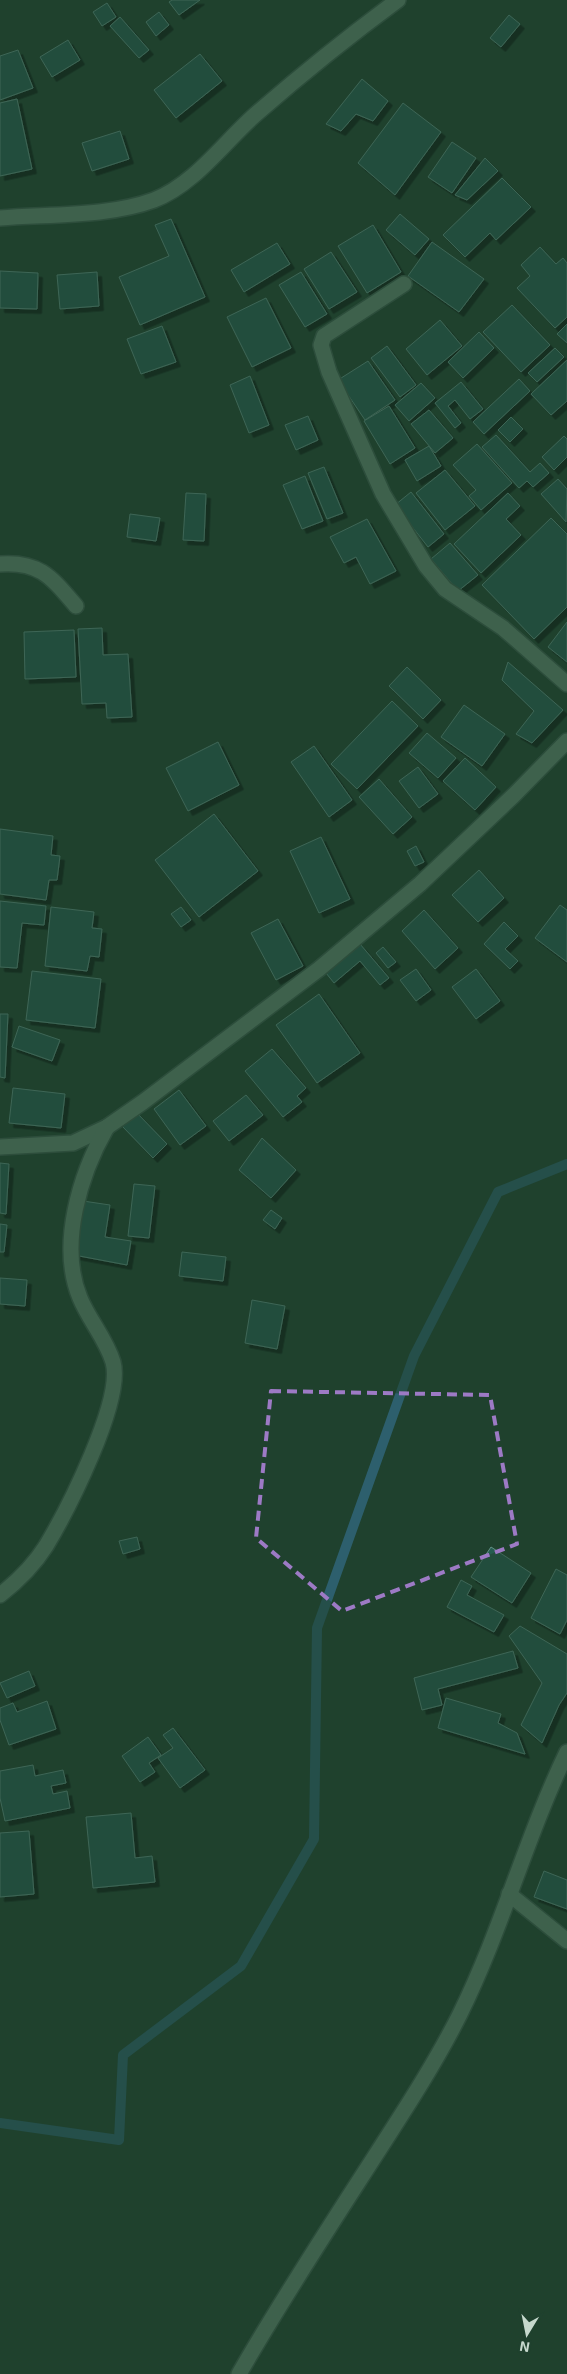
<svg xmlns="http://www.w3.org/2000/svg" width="567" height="2374" viewBox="0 0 567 2374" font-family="'Exo 2',sans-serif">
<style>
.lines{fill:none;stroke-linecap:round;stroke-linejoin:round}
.stream{stroke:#2d5f6d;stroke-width:10}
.building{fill:#285b51;stroke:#639186;filter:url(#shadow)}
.street-casing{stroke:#3e5c4d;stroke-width:18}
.street{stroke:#648872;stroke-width:15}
.marked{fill:none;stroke:#9d7ac5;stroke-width:4;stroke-dasharray:10 6;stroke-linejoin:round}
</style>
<defs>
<filter id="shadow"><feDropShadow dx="4.5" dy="4.5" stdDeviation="0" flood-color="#0009"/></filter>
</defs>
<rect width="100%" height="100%" fill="#1f412e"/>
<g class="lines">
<!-- stream -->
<path class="stream" d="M 0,2123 L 119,2140 L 123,2055 L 241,1966 L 314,1839 L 317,1628 L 414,1356 L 498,1192 L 567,1164"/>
</g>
<!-- building -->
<g class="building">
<path d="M 172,0 L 200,0 L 179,15 L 169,2 Z"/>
<path d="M 107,3 L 116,17 L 102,26 L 93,12 Z"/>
<path d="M 159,12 L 169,25 L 156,36 L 146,22 Z"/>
<path d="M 509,15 L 520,24 L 501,47 L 490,38 Z"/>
<path d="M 120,17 L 149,50 L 139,58 L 110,26 Z"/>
<path d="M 68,40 L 80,60 L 52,77 L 40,57 Z"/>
<path d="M 18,50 L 33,88 L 0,100 L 0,56 Z"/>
<path d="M 200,54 L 222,81 L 176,118 L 154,90 Z"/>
<path d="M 362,79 L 388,101 L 373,121 L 356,114 L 341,131 L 326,124 Z"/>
<path d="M 17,99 L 32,169 L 0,176 L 0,103 Z"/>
<path d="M 403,103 L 441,132 L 395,195 L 358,163 Z"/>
<path d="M 120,131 L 129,159 L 92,171 L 82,143 Z"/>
<path d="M 452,142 L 476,158 L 452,193 L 428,177 Z"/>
<path d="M 485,158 L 498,171 L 467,200 L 455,195 Z"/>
<path d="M 502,178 L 531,207 L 496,240 L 490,233 L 465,257 L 443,235 Z"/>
<path d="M 400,214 L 429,239 L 415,255 L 386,230 Z"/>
<path d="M 171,219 L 205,297 L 140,325 L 119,277 L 169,256 L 155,225 Z"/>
<path d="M 373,225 L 401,272 L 367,293 L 338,246 Z"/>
<path d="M 432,242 L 484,279 L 459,312 L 408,276 Z"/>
<path d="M 277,243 L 290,264 L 244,292 L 231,270 Z"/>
<path d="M 540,247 L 556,264 L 563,258 L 567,263 L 567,317 L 555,328 L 517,288 L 530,276 L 521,265 Z"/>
<path d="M 331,252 L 357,292 L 329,309 L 304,269 Z"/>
<path d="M 0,271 L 38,273 L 37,309 L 0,308 Z"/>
<path d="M 97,272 L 99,306 L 60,309 L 57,275 Z"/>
<path d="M 301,272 L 327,314 L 305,327 L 279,285 Z"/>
<path d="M 266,298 L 291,348 L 252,367 L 227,317 Z"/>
<path d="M 512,305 L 550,345 L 521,372 L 483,332 Z"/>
<path d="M 440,320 L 462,346 L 427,375 L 406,349 Z"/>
<path d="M 567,324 L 567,343 L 557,334 Z"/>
<path d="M 162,326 L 176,362 L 141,374 L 127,339 Z"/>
<path d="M 479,332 L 494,348 L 463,378 L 448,362 Z"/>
<path d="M 387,346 L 416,385 L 400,397 L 371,358 Z"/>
<path d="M 555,348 L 564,357 L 537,382 L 528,373 Z"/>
<path d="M 567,360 L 567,401 L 551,415 L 531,394 Z"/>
<path d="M 368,361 L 395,400 L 365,420 L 338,380 Z"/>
<path d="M 250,376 L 269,425 L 249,433 L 230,385 Z"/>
<path d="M 519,379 L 530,391 L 484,434 L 473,422 Z"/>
<path d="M 461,382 L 483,409 L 470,419 L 455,400 L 448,406 L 461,423 L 455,428 L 435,403 Z"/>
<path d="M 421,383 L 435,398 L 409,421 L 395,405 Z"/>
<path d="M 389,406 L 415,448 L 390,464 L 364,421 Z"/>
<path d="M 429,410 L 453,438 L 435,453 L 411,424 Z"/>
<path d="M 308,416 L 318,440 L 296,450 L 285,425 Z"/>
<path d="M 511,417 L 523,429 L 510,442 L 498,430 Z"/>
<path d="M 496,435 L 530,472 L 540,463 L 549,473 L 533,487 L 527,481 L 519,488 L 482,447 Z"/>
<path d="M 564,436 L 567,439 L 567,457 L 554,470 L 542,457 Z"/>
<path d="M 477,444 L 512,483 L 481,510 L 469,496 L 476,490 L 453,465 Z"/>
<path d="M 429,446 L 441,466 L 417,481 L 405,460 Z"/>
<path d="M 324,467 L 343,513 L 327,519 L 308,473 Z"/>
<path d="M 445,470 L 475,506 L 445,530 L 416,493 Z"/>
<path d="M 305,476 L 323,521 L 302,529 L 283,485 Z"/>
<path d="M 558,479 L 567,489 L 566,522 L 541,494 Z"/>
<path d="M 411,492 L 444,534 L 428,547 L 395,505 Z"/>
<path d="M 186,493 L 206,494 L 204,541 L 183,540 Z"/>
<path d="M 508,493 L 520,506 L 506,519 L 521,535 L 481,573 L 454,544 Z"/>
<path d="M 130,514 L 160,518 L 156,541 L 127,537 Z"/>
<path d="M 551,518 L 567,534 L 567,607 L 534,639 L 482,585 Z"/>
<path d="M 367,519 L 396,571 L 370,584 L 356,557 L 344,563 L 330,537 Z"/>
<path d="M 450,543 L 478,575 L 458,591 L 431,559 Z"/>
<path d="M 567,622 L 567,662 L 548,647 Z"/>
<path d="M 102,628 L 103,655 L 128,654 L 132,717 L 107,718 L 106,703 L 82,704 L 78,629 Z"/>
<path d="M 74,630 L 76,677 L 25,679 L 24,632 Z"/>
<path d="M 508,662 L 563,710 L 532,743 L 516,734 L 534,711 L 502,680 Z"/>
<path d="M 407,667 L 441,700 L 423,719 L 389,686 Z"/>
<path d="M 392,701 L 418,726 L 357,789 L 331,764 Z"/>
<path d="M 464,705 L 505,734 L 482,766 L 441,737 Z"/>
<path d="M 427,733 L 456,758 L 438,778 L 409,753 Z"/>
<path d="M 218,742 L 239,785 L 188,811 L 166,768 Z"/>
<path d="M 314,746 L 352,800 L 329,817 L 291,762 Z"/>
<path d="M 465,758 L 496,787 L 475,810 L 443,781 Z"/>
<path d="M 418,767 L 438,794 L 419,808 L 399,781 Z"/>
<path d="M 379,779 L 412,817 L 393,834 L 359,797 Z"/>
<path d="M 214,814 L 258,871 L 199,917 L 155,860 Z"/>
<path d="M 0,829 L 53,836 L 51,855 L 60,856 L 57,880 L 49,880 L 46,900 L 0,894 Z"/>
<path d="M 321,837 L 350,899 L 319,913 L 290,851 Z"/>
<path d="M 416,846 L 424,862 L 415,866 L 407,851 Z"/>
<path d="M 479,870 L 504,898 L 478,922 L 452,895 Z"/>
<path d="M 0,901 L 46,906 L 44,925 L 22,923 L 17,968 L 0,967 Z"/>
<path d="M 560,905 L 567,910 L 567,962 L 535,938 Z"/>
<path d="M 51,907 L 94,912 L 92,928 L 102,929 L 99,957 L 90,956 L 87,971 L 45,966 Z"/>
<path d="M 181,907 L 191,920 L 181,927 L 171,914 Z"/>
<path d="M 424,910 L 458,948 L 435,969 L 402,931 Z"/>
<path d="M 278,919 L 303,966 L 276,980 L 251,933 Z"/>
<path d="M 504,922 L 518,936 L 505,949 L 518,961 L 510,969 L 484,944 Z"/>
<path d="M 360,944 L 389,978 L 380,985 L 360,961 L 334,983 L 326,973 Z"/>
<path d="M 383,947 L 396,962 L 388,968 L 376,953 Z"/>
<path d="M 416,969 L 431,990 L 416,1001 L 400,980 Z"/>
<path d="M 476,969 L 500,1001 L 476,1019 L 452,987 Z"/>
<path d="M 32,971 L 101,979 L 95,1028 L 26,1020 Z"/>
<path d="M 319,994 L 360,1053 L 317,1083 L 276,1025 Z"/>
<path d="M 0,1014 L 8,1014 L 5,1078 L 0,1077 Z"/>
<path d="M 19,1026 L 60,1040 L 52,1061 L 12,1047 Z"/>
<path d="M 272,1049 L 306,1088 L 297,1096 L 302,1102 L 283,1117 L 245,1071 Z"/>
<path d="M 13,1088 L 65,1094 L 61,1128 L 9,1123 Z"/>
<path d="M 179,1090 L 206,1126 L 180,1145 L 154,1109 Z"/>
<path d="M 246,1095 L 263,1115 L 229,1141 L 213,1121 Z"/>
<path d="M 136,1112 L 167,1144 L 153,1158 L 122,1126 Z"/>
<path d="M 262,1138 L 296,1170 L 271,1198 L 239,1170 Z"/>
<path d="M 0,1163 L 9,1164 L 6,1214 L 0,1213 Z"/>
<path d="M 134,1184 L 155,1186 L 149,1238 L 128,1236 Z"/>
<path d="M 83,1201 L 110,1205 L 105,1237 L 131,1241 L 127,1265 L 74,1255 Z"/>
<path d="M 271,1210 L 282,1218 L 275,1229 L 263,1220 Z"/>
<path d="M 0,1224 L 7,1225 L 4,1252 L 0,1252 Z"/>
<path d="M 182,1252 L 226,1257 L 223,1281 L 179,1276 Z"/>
<path d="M 0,1278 L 27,1280 L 25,1306 L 0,1304 Z"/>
<path d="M 252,1300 L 285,1306 L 277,1349 L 245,1343 Z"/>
<path d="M 137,1537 L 140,1549 L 123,1554 L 119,1541 Z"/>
<path d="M 491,1547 L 531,1573 L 512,1603 L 471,1577 Z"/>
<path d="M 556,1569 L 567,1575 L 567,1620 L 560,1634 L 531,1618 Z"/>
<path d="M 461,1580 L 472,1586 L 467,1595 L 504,1615 L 494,1632 L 447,1607 Z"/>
<path d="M 520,1626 L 567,1654 L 567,1693 L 559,1705 L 542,1743 L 521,1725 L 542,1683 L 509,1636 Z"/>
<path d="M 513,1651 L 518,1668 L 438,1689 L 442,1705 L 422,1710 L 414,1678 Z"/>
<path d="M 29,1671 L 35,1686 L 7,1698 L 0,1683 Z"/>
<path d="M 446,1698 L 501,1714 L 498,1723 L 517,1733 L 525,1754 L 438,1728 Z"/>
<path d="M 47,1701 L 56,1729 L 9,1745 L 0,1720 L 0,1708 L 13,1703 L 17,1712 Z"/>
<path d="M 173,1728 L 205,1770 L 180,1788 L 158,1758 L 173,1748 L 163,1735 Z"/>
<path d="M 148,1737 L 161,1755 L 149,1763 L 155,1772 L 140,1782 L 122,1756 Z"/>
<path d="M 33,1765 L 35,1776 L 63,1770 L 66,1783 L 51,1786 L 53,1794 L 67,1791 L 70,1808 L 5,1821 L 0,1798 L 0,1771 Z"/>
<path d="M 131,1813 L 135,1858 L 152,1856 L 155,1882 L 93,1888 L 86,1817 Z"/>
<path d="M 29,1831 L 34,1894 L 0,1897 L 0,1833 Z"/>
<path d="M 544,1871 L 567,1880 L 567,1909 L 534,1897 Z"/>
</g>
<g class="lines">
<defs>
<g id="street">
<path d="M 0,218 C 49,214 108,217 154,200 C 195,184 224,142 256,114 C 302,74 349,36 398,0"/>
<path d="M 404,284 L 324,336 L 321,345 L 329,372 L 383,494 L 426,566 L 445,589 L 503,628 L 567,684"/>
<path d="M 0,564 C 40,561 52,578 76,606"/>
<path d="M 0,1147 L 73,1143 L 107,1127 L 143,1102 L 319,969 L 420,884 L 513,796 L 567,741"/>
<path d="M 0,1595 C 18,1581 34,1565 46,1546 C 67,1511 124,1400 113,1362 C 106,1339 89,1320 80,1298 C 58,1245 80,1174 107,1127"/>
<path d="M 509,1894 L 567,1941"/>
<path d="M 239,2374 C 282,2299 330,2226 377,2153 C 406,2108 436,2062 460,2014 C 502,1929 526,1837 567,1752"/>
</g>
</defs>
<!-- street casing -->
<use href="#street" class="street-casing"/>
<!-- street -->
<use href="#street" class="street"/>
</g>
<!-- marked area -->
<path d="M0 0H567V2374H0ZM 271,1391 L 490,1395 L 517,1544 L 342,1611 L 256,1538 Z" fill="#1f412e" fill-opacity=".55" fill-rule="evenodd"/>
<path class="marked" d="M 271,1391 L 490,1395 L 517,1544 L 342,1611 L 256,1538 Z"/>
<!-- north arrow -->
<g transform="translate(527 2334) rotate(190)" stroke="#1f412e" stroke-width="4" paint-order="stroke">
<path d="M0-4L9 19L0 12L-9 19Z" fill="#c6d9cd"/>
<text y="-8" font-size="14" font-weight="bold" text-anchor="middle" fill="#c6d9cd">N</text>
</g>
</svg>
